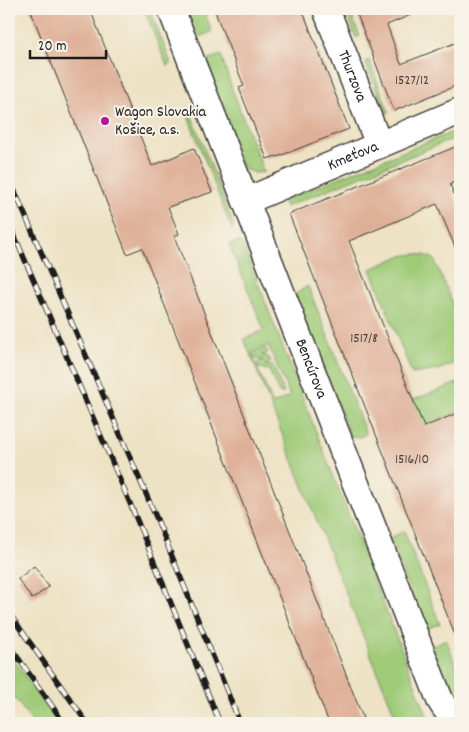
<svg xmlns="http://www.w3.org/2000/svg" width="469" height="732" viewBox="0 0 469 732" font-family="Dekko,sans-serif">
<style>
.green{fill:#9fcb78;stroke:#5e744a;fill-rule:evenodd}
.building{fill:#dfb098}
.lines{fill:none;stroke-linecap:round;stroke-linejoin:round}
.minor-casing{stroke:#3b3a35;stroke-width:29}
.minor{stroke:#fff;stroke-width:26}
.rail-casing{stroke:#1c1c1c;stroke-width:5.5}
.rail{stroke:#f7f3e8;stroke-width:4;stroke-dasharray:11;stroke-linecap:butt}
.poi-dot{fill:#b5179e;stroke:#f7f3e8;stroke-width:2}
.labels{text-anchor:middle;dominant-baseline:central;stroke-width:4;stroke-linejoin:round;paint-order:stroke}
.number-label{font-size:14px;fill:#4d413b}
.street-label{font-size:16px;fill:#1c1c1c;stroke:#f7f3e8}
.poi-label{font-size:16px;fill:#1c1c1c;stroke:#f7f3e8;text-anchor:start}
</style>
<rect width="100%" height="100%" fill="#f7f3e8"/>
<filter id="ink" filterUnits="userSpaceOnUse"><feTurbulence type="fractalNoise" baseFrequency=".02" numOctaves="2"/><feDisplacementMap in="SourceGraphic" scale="10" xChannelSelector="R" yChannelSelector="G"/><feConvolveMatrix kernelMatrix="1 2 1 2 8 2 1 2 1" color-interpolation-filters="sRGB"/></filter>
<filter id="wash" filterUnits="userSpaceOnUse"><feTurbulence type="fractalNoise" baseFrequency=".0096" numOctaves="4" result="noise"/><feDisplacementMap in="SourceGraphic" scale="20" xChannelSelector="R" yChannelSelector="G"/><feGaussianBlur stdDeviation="1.12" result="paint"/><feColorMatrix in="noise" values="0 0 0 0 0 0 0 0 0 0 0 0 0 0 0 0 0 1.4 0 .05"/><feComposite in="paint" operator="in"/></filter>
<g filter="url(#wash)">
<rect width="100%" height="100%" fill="#ede2c4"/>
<!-- green -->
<g class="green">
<path d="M 144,9 L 150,9 L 170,61 L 170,65 L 167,66 Z"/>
<path d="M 178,9 L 203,9 L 212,32 L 198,37 L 188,33 Z"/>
<path d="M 345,9 L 349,9 L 360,36 L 356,38 Z"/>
<path d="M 221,55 L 232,89 L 264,172 L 255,173 L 243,169 L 205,64 L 209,59 Z"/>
<path d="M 369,60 L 389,112 L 386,114 L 365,62 Z"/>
<path d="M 187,114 L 191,115 L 193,119 L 234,225 L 232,230 Z"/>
<path d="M 460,129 L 460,136 L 285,207 L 283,200 Z"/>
<path d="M 240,242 L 243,245 L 430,723 L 398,723 L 244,339 L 264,330 L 229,244 ZM 268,345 L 290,396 L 273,404 L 251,353 Z"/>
<path d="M 415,254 L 425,255 L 434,259 L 460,322 L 460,361 L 437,370 L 412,374 L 371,269 L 400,256 Z"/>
<path d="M 308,286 L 366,434 L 360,437 L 350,436 L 294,295 Z"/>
<path d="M 266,348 L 268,353 L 262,355 L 269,357 L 271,362 L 265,365 L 273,366 L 284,393 L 279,393 L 269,370 L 259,368 L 257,363 L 263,360 L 255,359 L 253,354 Z"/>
<path d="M 460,382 L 460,411 L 423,426 L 413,400 Z"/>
<path d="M 404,531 L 440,624 L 428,628 L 424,627 L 389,539 Z"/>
<path d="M 446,639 L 460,677 L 460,707 L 450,700 L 432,646 Z"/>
<path d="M 9,653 L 59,723 L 33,723 L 9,690 Z"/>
</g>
<g id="blocks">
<!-- building -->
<g class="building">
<path d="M 30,9 L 90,9 L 152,166 L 194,148 L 212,192 L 168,207 L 179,234 L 174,236 L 363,718 L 349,723 L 329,723 L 142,248 L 127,254 Z"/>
<path d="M 214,9 L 302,9 L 349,129 L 277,157 L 276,156 L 267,159 L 239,88 L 244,86 Z"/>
<path d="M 355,9 L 425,9 L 387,25 L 401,64 L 460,41 L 460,84 L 394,111 Z"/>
<path d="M 460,145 L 460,180 L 450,184 L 460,210 L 460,259 L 437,204 L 349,241 L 424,427 L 460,412 L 459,645 L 289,214 Z"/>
<path d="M 34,566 L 49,587 L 32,599 L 18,579 Z"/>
</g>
</g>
</g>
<g filter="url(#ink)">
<use href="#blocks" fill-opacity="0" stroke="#3b3a35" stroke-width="1"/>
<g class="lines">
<defs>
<g id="minor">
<path id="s1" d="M 171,9 L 440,700 C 445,709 451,717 460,721"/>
<path id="s2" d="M 326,9 L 379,145"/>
<path id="s3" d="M 246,201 L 460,111"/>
</g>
</defs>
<!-- minor casing -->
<use href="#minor" class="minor-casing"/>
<!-- minor -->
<use href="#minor" class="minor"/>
<defs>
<g id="rail">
<path d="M 9,178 L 156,517 L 240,723"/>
<path d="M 9,223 L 132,508 L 220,723"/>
<path d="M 9,613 L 87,723"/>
<path d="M 9,645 L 64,723"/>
</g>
</defs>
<!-- rail casing -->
<use href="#rail" class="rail-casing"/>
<!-- rail -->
<use href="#rail" class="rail"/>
</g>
</g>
<!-- markers -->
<circle class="poi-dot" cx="105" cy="121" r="5"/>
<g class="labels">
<!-- number labels -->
<g class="number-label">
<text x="412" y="81">1527/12</text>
<text x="364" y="339">1517/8</text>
<text x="412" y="460">1516/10</text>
</g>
<!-- street labels -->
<g class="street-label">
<text stroke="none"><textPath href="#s2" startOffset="72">Thurzova</textPath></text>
<text stroke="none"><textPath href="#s3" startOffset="116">Kmeťova</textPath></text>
<text stroke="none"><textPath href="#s1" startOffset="386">Bencúrova</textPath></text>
</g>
<!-- poi labels -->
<g class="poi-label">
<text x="115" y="112">Wagon Slovakia<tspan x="115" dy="18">Košice, a.s.</tspan></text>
</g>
</g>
<!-- margin -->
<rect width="469" height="732" fill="none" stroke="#f7f3e8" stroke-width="30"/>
<!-- scale -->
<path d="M30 50v8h76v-8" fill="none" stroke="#1c1c1c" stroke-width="2.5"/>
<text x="38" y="50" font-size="15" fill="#1c1c1c" stroke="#f7f3e8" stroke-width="4" paint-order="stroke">20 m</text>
</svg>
